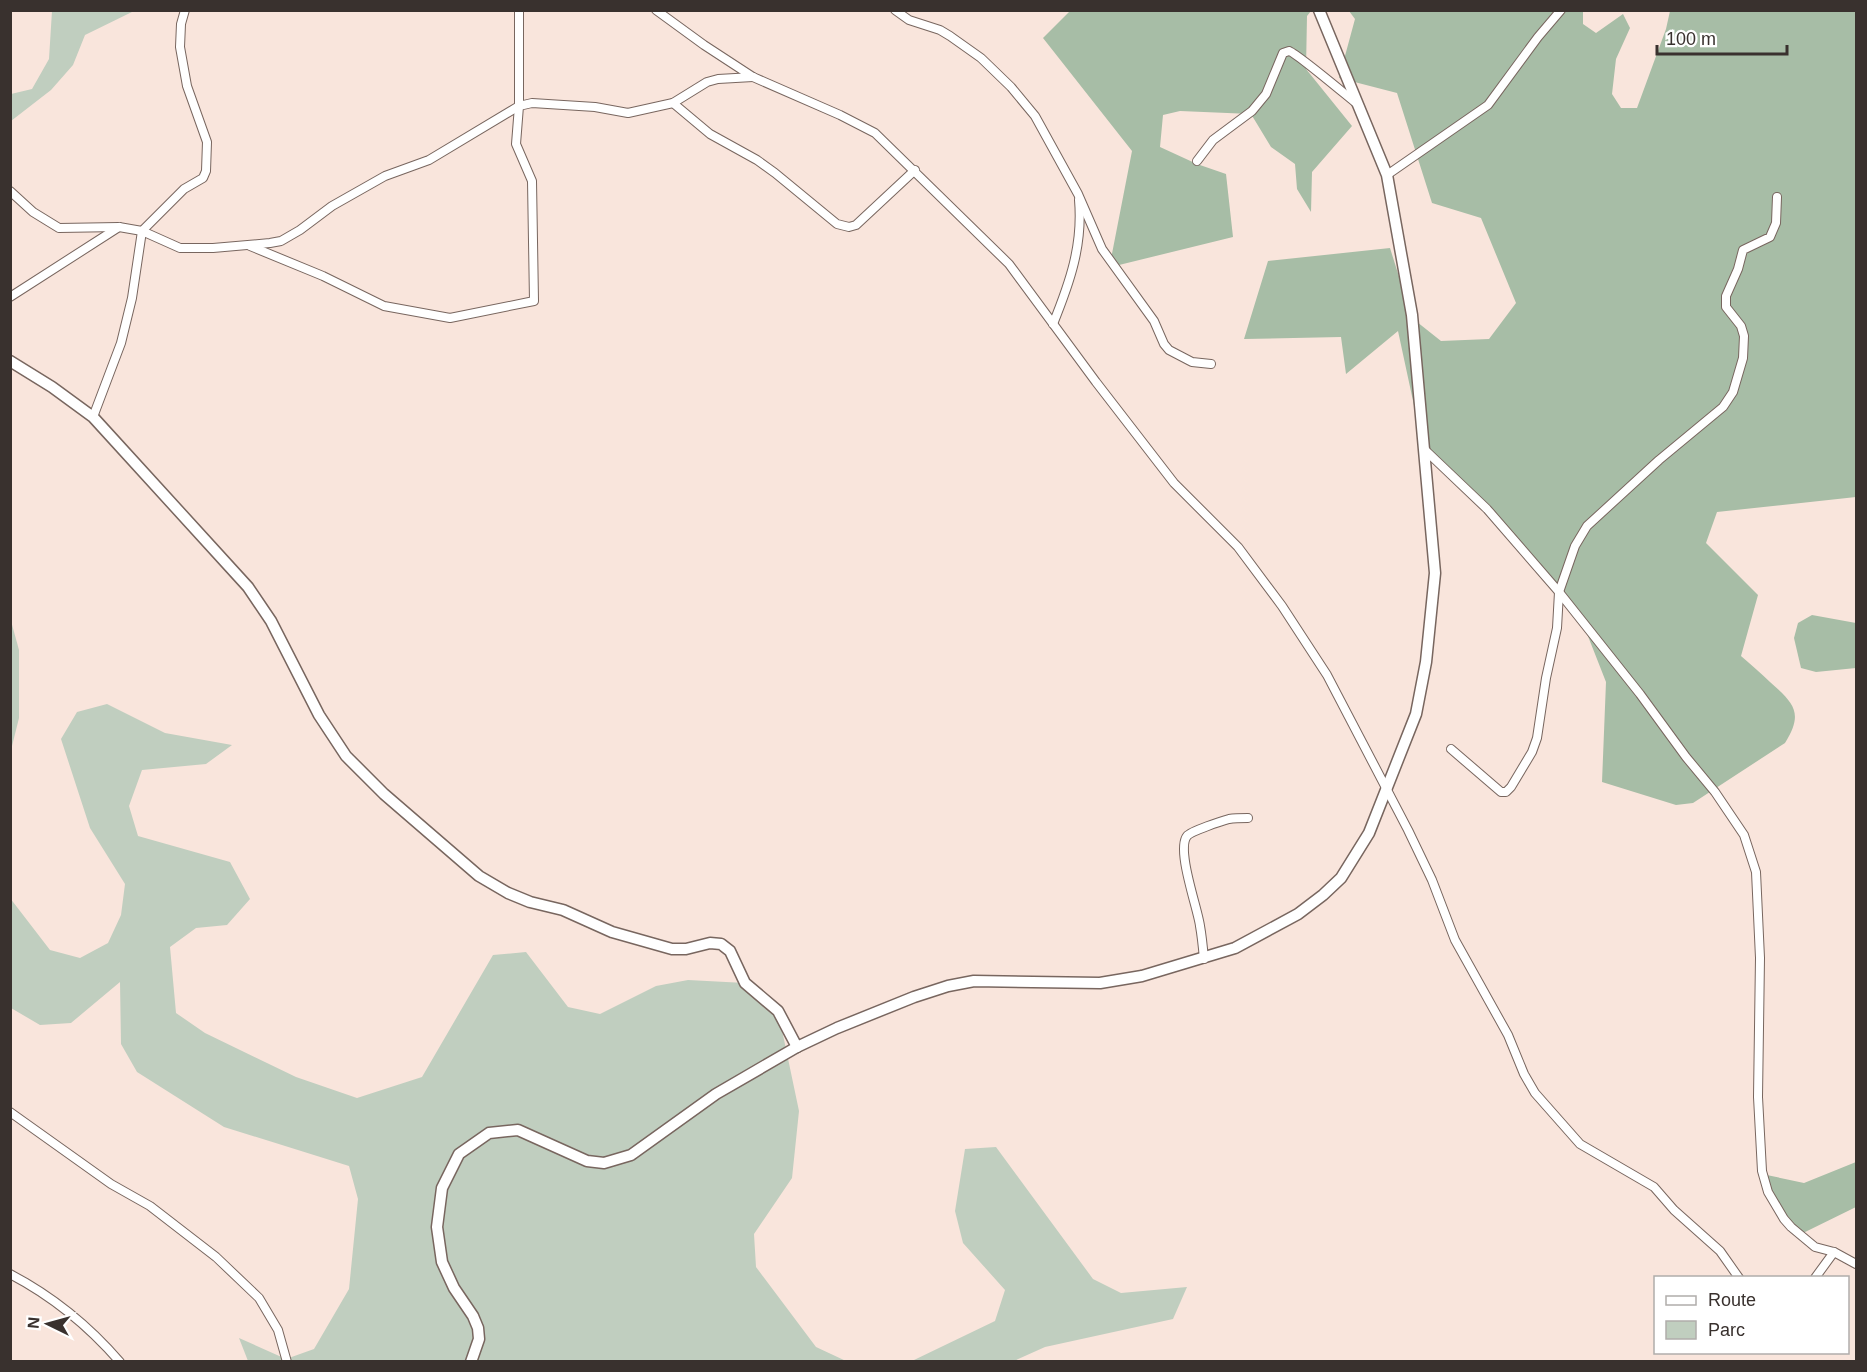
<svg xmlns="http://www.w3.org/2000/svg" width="1867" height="1372" viewBox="0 0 1867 1372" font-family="Helvetica,sans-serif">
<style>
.green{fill:#c0cebf}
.forest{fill:#a7bda6}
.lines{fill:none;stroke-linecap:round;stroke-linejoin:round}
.minor-casing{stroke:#78665f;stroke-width:10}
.tertiary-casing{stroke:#78665f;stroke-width:13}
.minor{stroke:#fff;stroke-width:8}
.tertiary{stroke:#fff;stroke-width:10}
</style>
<rect width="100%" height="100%" fill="#f9e5dc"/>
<!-- green -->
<g class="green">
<path d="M 52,11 L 134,11 L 85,35 L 73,65 L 51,90 L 11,121 L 11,94 L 32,89 L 49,59 Z"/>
<path d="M 11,621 L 19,650 L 19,718 L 11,750 Z"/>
<path d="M 107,704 L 165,733 L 232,745 L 206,764 L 142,770 L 129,806 L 138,836 L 230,862 L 250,899 L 227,925 L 196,928 L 170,947 L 176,1013 L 205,1033 L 296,1077 L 357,1098 L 422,1077 L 493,955 L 526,952 L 568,1007 L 600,1014 L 656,986 L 688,980 L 745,983 L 778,1011 L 799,1111 L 792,1178 L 754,1234 L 756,1267 L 816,1347 L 846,1361 L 914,1360 L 995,1321 L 1005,1290 L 963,1243 L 955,1211 L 965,1149 L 996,1147 L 1093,1279 L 1121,1293 L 1187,1287 L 1173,1319 L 1045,1347 L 1014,1361 L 248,1361 L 239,1338 L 286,1359 L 314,1349 L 349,1289 L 358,1199 L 349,1166 L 224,1127 L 137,1072 L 121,1044 L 120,982 L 71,1023 L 40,1025 L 11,1008 L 10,898 L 50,950 L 80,958 L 108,943 L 121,915 L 125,884 L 90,828 L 61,739 L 77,712 Z"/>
</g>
<!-- forest -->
<g class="forest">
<path d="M 1070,11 L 1311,11 L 1307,16 L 1306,69 L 1352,126 L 1312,172 L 1311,212 L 1297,189 L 1295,164 L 1271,147 L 1251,114 L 1180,111 L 1163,115 L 1160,147 L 1197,164 L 1226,174 L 1233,237 L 1119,265 L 1110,264 L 1132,151 L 1043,38 Z"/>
<path d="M 1349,11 L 1583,11 L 1583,24 L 1596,33 L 1623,14 L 1630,28 L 1616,59 L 1612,94 L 1621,108 L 1637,108 L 1666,29 L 1670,11 L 1856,11 L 1856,497 L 1717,512 L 1706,543 L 1758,595 L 1741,656 C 1751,665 1761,673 1770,682 C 1794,703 1804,713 1785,743 L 1693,803 L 1676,805 L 1602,782 L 1606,682 L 1584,626 L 1487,512 L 1424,452 L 1398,331 L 1346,374 L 1341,337 L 1244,339 L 1268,261 L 1390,248 L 1412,318 L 1441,341 L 1489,339 L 1516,303 L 1481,218 L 1432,203 L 1397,93 L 1339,78 L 1355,19 Z"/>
<path d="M 1812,615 L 1856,623 L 1856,668 L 1816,672 L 1801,668 L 1794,638 L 1798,623 Z"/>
<path d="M 1856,1162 L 1856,1207 L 1799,1235 L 1791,1230 L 1762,1174 L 1804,1183 Z"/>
</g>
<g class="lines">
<defs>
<g id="minor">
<path d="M 656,10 L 704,45 L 753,77 L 840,115 L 875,133 L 1009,264 L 1096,382 L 1174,483 L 1238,547 L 1282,606 L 1327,675 L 1408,830 L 1432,880 L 1455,940 L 1508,1035 L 1524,1074 L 1535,1093 L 1580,1144 L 1654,1187 L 1674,1210 L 1720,1251 L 1739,1278"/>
<path d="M 895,10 L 909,20 L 940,30 L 950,36 L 981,58 L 1011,87 L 1035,116 L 1078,194 L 1102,249 L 1154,321 L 1164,344 L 1169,350 L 1192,362 L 1211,364"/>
<path d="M 673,103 L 710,134 L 757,160 L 775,173 L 837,224 L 849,227 L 856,225 L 915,170"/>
<path d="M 1197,161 L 1213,140 L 1252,111 L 1266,94 L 1283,53 L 1289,51 C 1295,52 1346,95 1356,103"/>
<path d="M 1387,175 L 1488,105 L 1538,37 L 1561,10"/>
<path d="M 10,191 L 33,212 L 59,228 L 119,227 L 142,231 L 180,248 L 213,248 L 270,243 L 281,241 L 300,230 L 332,206 L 385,176 L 429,160 L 519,106 L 532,103 L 595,107 L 628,113 L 673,103 L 707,82 L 718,79 L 753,77"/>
<path d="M 250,246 L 323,276 L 384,306 L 450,318 L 534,301 L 532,181 L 516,144 L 519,106 L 519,10"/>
<path d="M 10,297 L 119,227"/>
<path d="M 1053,324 C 1070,282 1083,245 1079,200"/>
<path d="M 93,417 L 121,343 L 132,298 L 142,231 L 184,189 L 203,178 L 206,171 L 207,142 L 187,86 L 180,47 L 181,24 L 185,10"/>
<path d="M 1424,449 L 1487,509 L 1559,592 L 1640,694 L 1686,757 L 1715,792 L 1744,835 L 1756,872 L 1760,958 L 1758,1097 L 1762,1171 L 1768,1192 L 1784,1219 L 1791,1227 L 1815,1247 L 1834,1252 L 1856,1264"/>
<path d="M 1451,749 L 1501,792 L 1506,792 L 1511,787 L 1532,752 L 1537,738 L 1546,678 L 1557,628 L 1559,592 L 1575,546 L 1587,526 L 1659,460 L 1723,407 L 1733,392 L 1743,358 L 1744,336 L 1741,326 L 1726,307 L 1726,296 L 1738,269 L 1743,250 L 1770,237 L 1776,223 L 1777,197"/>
<path d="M 1204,959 C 1203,948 1202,937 1200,926 C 1198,909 1176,850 1187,836 C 1191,831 1222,821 1229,819 C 1235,818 1242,818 1248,818"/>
<path d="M 10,1112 L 111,1184 L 150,1206 L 216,1257 L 259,1298 L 278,1330 L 287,1362"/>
<path d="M 10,1274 C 54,1297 88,1325 120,1362"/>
<path d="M 1815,1278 L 1834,1252"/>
</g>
<g id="tertiary">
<path d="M 10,361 L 52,387 L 93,417 L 248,587 L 271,621 L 319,715 L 346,756 L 384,794 L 479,876 L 508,893 L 530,902 L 563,910 L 612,932 L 672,949 L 686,949 L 710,943 L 721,944 L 730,951 L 745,983 L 778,1011 L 797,1047"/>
<path d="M 471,1362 L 479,1339 L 478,1328 L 473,1316 L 454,1288 L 442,1262 L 437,1227 L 442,1188 L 459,1154 L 489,1133 L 518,1130 L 587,1161 L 604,1163 L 631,1155 L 716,1094 L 797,1047 L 837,1028 L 914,997 L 948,986 L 974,981 L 1100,983 L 1142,976 L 1235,948 L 1298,914 L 1323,895 L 1341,878 L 1369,833 L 1416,714 L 1426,662 L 1435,573 L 1412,315 L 1387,175 L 1319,10"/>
</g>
</defs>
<!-- minor casing -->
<use href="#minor" class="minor-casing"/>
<!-- tertiary casing -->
<use href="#tertiary" class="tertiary-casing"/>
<!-- minor -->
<use href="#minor" class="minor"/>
<!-- tertiary -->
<use href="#tertiary" class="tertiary"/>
</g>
<!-- border -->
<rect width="1867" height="1372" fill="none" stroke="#39312e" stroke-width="24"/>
<!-- legend -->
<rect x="1654" y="1276" width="195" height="78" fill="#ffffff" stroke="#b0adab" stroke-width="1.5"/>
<rect x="1666" y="1296" width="30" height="9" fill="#ffffff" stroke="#b0adab" stroke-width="1.5"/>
<text x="1708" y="1306" font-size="18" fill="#39312e">Route</text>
<rect x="1666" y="1321" width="30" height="18" fill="#c0cebf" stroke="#b0adab" stroke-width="1.5"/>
<text x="1708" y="1336" font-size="18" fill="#39312e">Parc</text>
<!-- north arrow -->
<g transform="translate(48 1324) rotate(275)" stroke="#ffffff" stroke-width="4.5" paint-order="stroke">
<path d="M0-4.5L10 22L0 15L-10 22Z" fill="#39312e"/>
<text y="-9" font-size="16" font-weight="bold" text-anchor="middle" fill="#39312e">N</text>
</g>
<!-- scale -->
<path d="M1657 45v9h130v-9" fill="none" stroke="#39312e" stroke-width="3"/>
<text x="1666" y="45" font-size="18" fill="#39312e" stroke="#ffffff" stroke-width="4.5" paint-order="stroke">100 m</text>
</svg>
